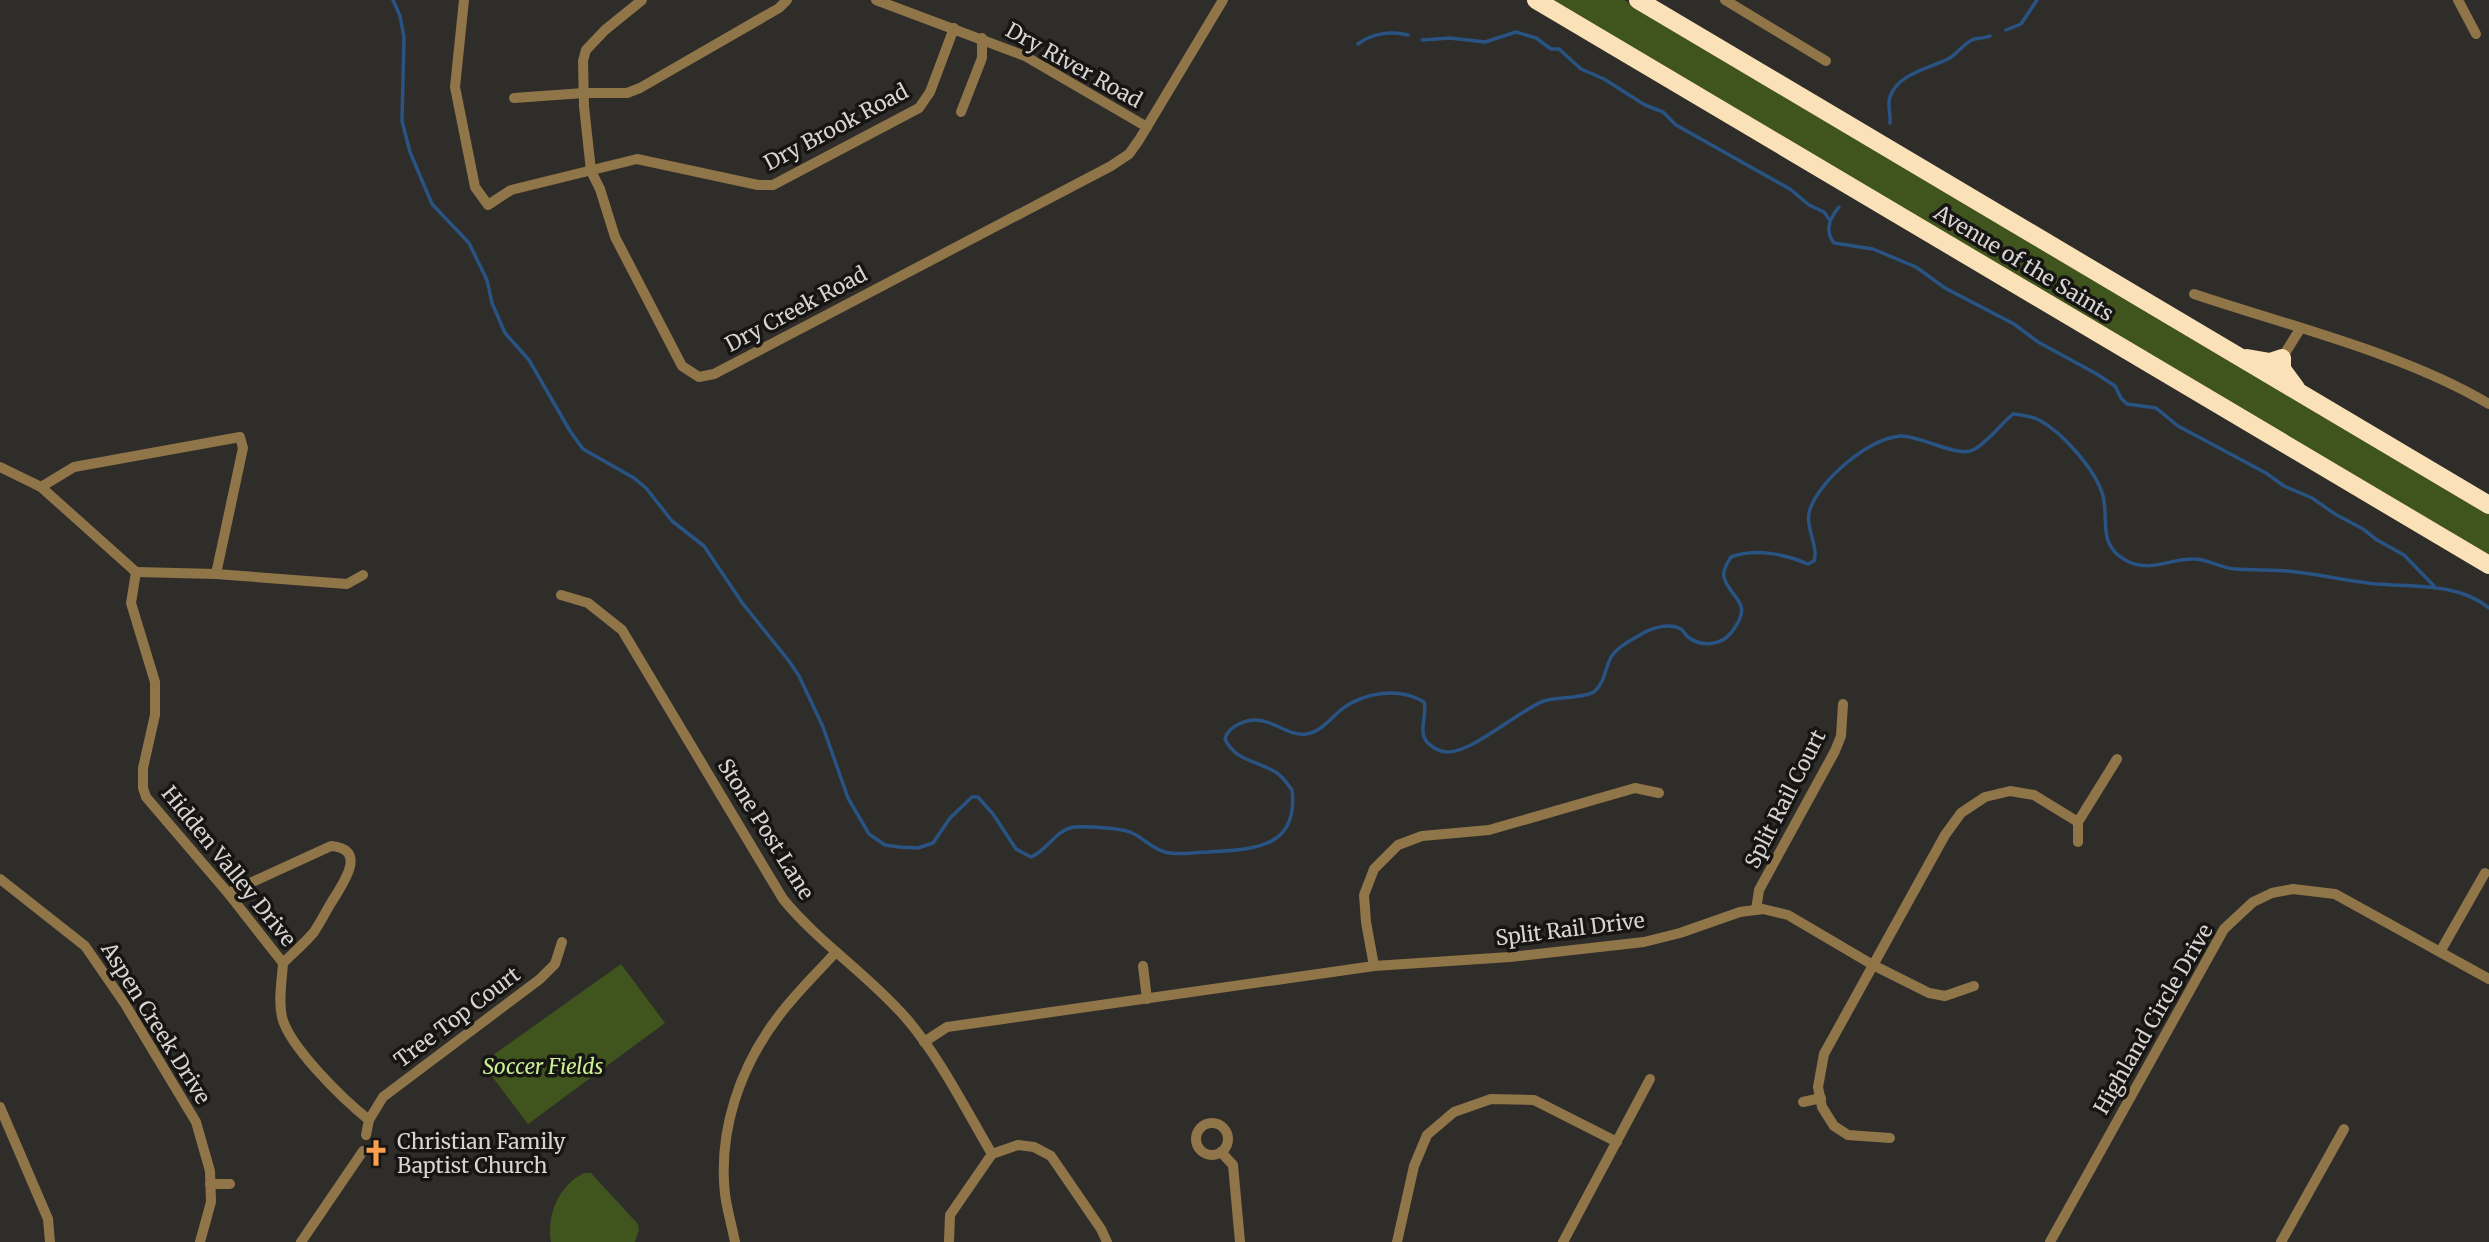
<svg xmlns="http://www.w3.org/2000/svg" width="2489" height="1242" viewBox="0 0 2489 1242" font-family="Merriweather,serif">
<style>
.green{fill:#40541d}
.lines{fill:none;stroke-linecap:round;stroke-linejoin:round}
.stream{stroke:#285383;stroke-width:3.5}
.street{stroke:#907549;stroke-width:10}
.highway{stroke:#fbe1b7;stroke-width:18}
.labels{text-anchor:middle;dominant-baseline:central;stroke-width:7;stroke-linejoin:round;paint-order:stroke}
.street-label{font-size:21px;fill:#d7d5d3;stroke:#161513}
.park-label{font-size:21px;font-style:italic;fill:#caf094;stroke:#161513}
.poi-label{font-size:21px;fill:#d7d5d3;stroke:#161513;text-anchor:start}
</style>
<rect width="100%" height="100%" fill="#2f2d29"/>
<!-- green -->
<g class="green">
<path d="M 1551,0 L 1624,0 L 2489,514 L 2489,557 Z"/>
<path d="M 621,964 L 665,1023 L 528,1124 L 482,1063 Z"/>
<path d="M 584,1173 L 591,1173 L 638,1224 L 639,1230 L 635,1242 L 551,1242 C 546,1215 559,1185 584,1173 Z"/>
</g>
<g class="lines">
<!-- stream -->
<g class="stream">
<path d="M 393,0 L 400,16 L 404,37 L 402,121 L 410,152 L 432,204 L 469,243 L 487,280 L 492,303 L 505,333 L 529,360 L 570,431 L 583,449 L 634,478 L 646,488 L 672,521 L 704,546 L 743,604 L 789,661 L 799,676 L 823,727 L 848,798 L 869,834 L 885,845 L 899,847 L 918,848 L 933,843 L 950,818 L 972,797 L 978,797 L 993,814 L 1016,849 L 1031,857 C 1048,850 1055,830 1074,827 C 1085,826 1123,828 1132,833 C 1144,838 1152,849 1165,852 C 1179,856 1193,852 1208,852 C 1251,849 1299,850 1292,790 C 1286,782 1281,774 1272,770 C 1253,760 1235,760 1225,739 C 1227,731 1232,727 1239,724 C 1267,710 1283,737 1306,734 C 1321,732 1331,718 1342,709 C 1365,692 1399,687 1424,702 C 1429,719 1410,739 1441,751 C 1465,760 1518,710 1544,701 C 1558,697 1587,698 1595,691 C 1605,682 1605,668 1611,657 C 1618,646 1634,639 1645,632 C 1655,627 1670,623 1681,629 C 1684,631 1685,635 1688,637 C 1701,647 1720,646 1731,633 C 1756,601 1730,600 1724,577 C 1722,570 1728,562 1731,557 C 1755,548 1785,554 1808,564 L 1814,561 C 1819,545 1804,527 1810,509 C 1820,480 1868,439 1900,436 C 1920,435 1957,458 1973,450 C 1985,445 2001,424 2013,414 C 2022,415 2031,416 2039,420 C 2062,432 2096,470 2103,496 C 2109,520 2097,546 2127,561 C 2151,573 2171,558 2194,559 C 2208,559 2221,568 2235,569 C 2253,570 2271,570 2288,571 C 2318,574 2348,581 2377,584 C 2415,587 2458,583 2489,608"/>
<path d="M 2006,30 L 2021,24 L 2037,0"/>
<path d="M 1422,40 L 1450,38 L 1485,42 L 1516,32 L 1536,38 L 1551,49 L 1559,49 L 1581,69 L 1604,79 L 1645,105 L 1663,112 L 1676,125 L 1790,189 L 1809,205 L 1824,212 L 1829,219"/>
<path d="M 1358,44 C 1372,33 1391,31 1408,35"/>
<path d="M 1890,123 C 1891,115 1887,104 1890,97 C 1897,74 1930,68 1948,59 C 1957,54 1964,43 1974,39 C 1979,38 1985,38 1990,36"/>
<path d="M 1839,207 C 1830,218 1824,230 1834,243 L 1873,249 L 1916,267 L 1945,288 L 2014,324 L 2038,342 L 2095,373 L 2115,386 L 2121,398 L 2127,404 L 2156,408 L 2178,426 L 2266,473 L 2284,486 L 2312,498 L 2335,514 L 2363,529 L 2377,540 L 2404,555 L 2434,586"/>
</g>
<!-- street -->
<g class="street">
<path d="M 464,0 L 455,87 L 475,187 L 488,205 L 511,190 L 637,159 L 758,185 L 773,185 L 919,108 L 930,92 L 954,28"/>
<path d="M 642,0 L 605,30 L 586,50 L 583,61 L 584,106 L 591,171 L 600,189 L 615,237 L 682,366 L 699,377 L 714,374 L 1111,166 L 1129,154 L 1139,140 L 1223,0"/>
<path d="M 876,0 L 1025,56 L 1147,127"/>
<path d="M 1725,0 L 1826,61"/>
<path d="M 2458,0 L 2476,34"/>
<path d="M 514,98 L 584,93 L 627,93 L 640,88 L 779,8 L 787,0"/>
<path d="M 961,112 L 982,58 L 982,38"/>
<path d="M 2194,294 C 2289,326 2403,353 2489,404"/>
<path d="M 2282,358 L 2300,329"/>
<path d="M 0,467 L 41,487 L 136,572"/>
<path d="M 41,487 L 74,467 L 240,437 L 243,448 L 216,574 L 136,572"/>
<path d="M 136,572 L 131,603 L 155,682 L 155,715 L 143,768 L 143,788 L 146,797 L 228,893 L 283,963 C 282,981 278,999 282,1017 C 289,1047 344,1100 369,1120"/>
<path d="M 216,574 L 347,584 L 363,575"/>
<path d="M 561,595 L 588,603 L 622,630 L 783,899 C 819,943 869,975 906,1018 C 939,1056 966,1110 992,1154"/>
<path d="M 2078,842 L 2078,822"/>
<path d="M 0,879 L 85,946 L 125,1004 L 196,1122 L 210,1171 L 211,1202 L 200,1242"/>
<path d="M 228,893 L 331,846 C 369,849 342,885 331,903 C 325,913 320,923 314,932 C 305,943 293,953 283,963"/>
<path d="M 1756,910 L 1759,890 L 1835,751 L 1841,736 L 1843,704"/>
<path d="M 2440,952 L 2485,873"/>
<path d="M 1143,966 L 1147,999"/>
<path d="M 1374,966 L 1366,922 L 1364,895 L 1374,869 L 1398,845 L 1422,836 L 1489,830 L 1635,788 L 1659,793"/>
<path d="M 924,1042 L 947,1027 L 1374,966 L 1510,957 L 1644,942 L 1680,933 L 1740,912 L 1763,909 L 1788,915 L 1873,965 L 1929,993 L 1945,996 L 1974,986"/>
<path d="M 1803,1102 L 1821,1098"/>
<path d="M 0,1107 L 48,1219 L 50,1242"/>
<circle cx="1212" cy="1139" r="16"/>
<path d="M 366,1135 L 369,1120 L 383,1097 L 540,979 L 555,964 L 562,942"/>
<path d="M 1890,1138 L 1848,1135 L 1834,1126 L 1822,1107 L 1818,1087 L 1824,1054 L 1945,835 L 1961,813 L 1985,797 L 2010,791 L 2034,795 L 2078,822 L 2117,759"/>
<path d="M 1221,1152 L 1233,1165 L 1240,1242"/>
<path d="M 210,1184 L 230,1184"/>
<path d="M 949,1241 L 950,1215 L 992,1154 L 1018,1145 L 1034,1147 L 1051,1156 L 1101,1229 L 1107,1242"/>
<path d="M 301,1242 L 363,1151"/>
<path d="M 735,1242 C 732,1226 727,1210 725,1194 C 718,1131 740,1067 778,1017 C 795,994 817,973 836,952"/>
<path d="M 1397,1242 L 1414,1166 L 1427,1135 L 1454,1112 L 1491,1099 L 1534,1100 L 1617,1142"/>
<path d="M 1563,1242 L 1650,1079"/>
<path d="M 2050,1242 L 2224,929 L 2253,902 L 2272,893 L 2293,889 L 2335,894 L 2489,979"/>
<path d="M 2281,1242 L 2344,1129"/>
</g>
<!-- highway -->
<g class="highway">
<path d="M 1536,0 L 2489,565"/>
<path d="M 1638,0 L 2489,505"/>
<path d="M 2247,358 L 2270,362 L 2282,358 L 2282,369 L 2296,388"/>
</g>
</g>
<!-- icons -->
<defs>
<symbol id="church-bare" viewBox="-9 -9 18 18"><path d="M-1.2-6h2.4v3.5h3.3v2.4h-3.3V6h-2.4V-.1h-3.3v-2.4h3.3Z" fill="#f99f4d" stroke="#161513" stroke-width="2.5" paint-order="stroke"/></symbol>
</defs>
<g fill-rule="evenodd">
<use href="#church-bare" x="357" y="1134" width="38" height="38"/>
</g>
<g class="labels">
<!-- street labels -->
<g class="street-label">
<text transform="translate(1074 65) rotate(29)">Dry River Road</text>
<text transform="translate(836 127) rotate(-28)">Dry Brook Road</text>
<text transform="translate(2024 263) rotate(31)">Avenue of the Saints</text>
<text transform="translate(796 309) rotate(-28)">Dry Creek Road</text>
<text transform="translate(1785 799) rotate(-63)">Split Rail Court</text>
<text transform="translate(766 829) rotate(58)">Stone Post Lane</text>
<text transform="translate(229 866) rotate(51)">Hidden Valley Drive</text>
<text transform="translate(1570 929) rotate(-7)">Split Rail Drive</text>
<text transform="translate(457 1017) rotate(-37)">Tree Top Court</text>
<text transform="translate(2153 1019) rotate(-60)">Highland Circle Drive</text>
<text transform="translate(156 1023) rotate(58)">Aspen Creek Drive</text>
</g>
<!-- park labels -->
<g class="park-label">
<text x="543" y="1066">Soccer Fields</text>
</g>
<!-- poi labels -->
<g class="poi-label">
<text x="397" y="1141">Christian Family<tspan x="397" dy="24">Baptist Church</tspan></text>
</g>
</g>
</svg>
